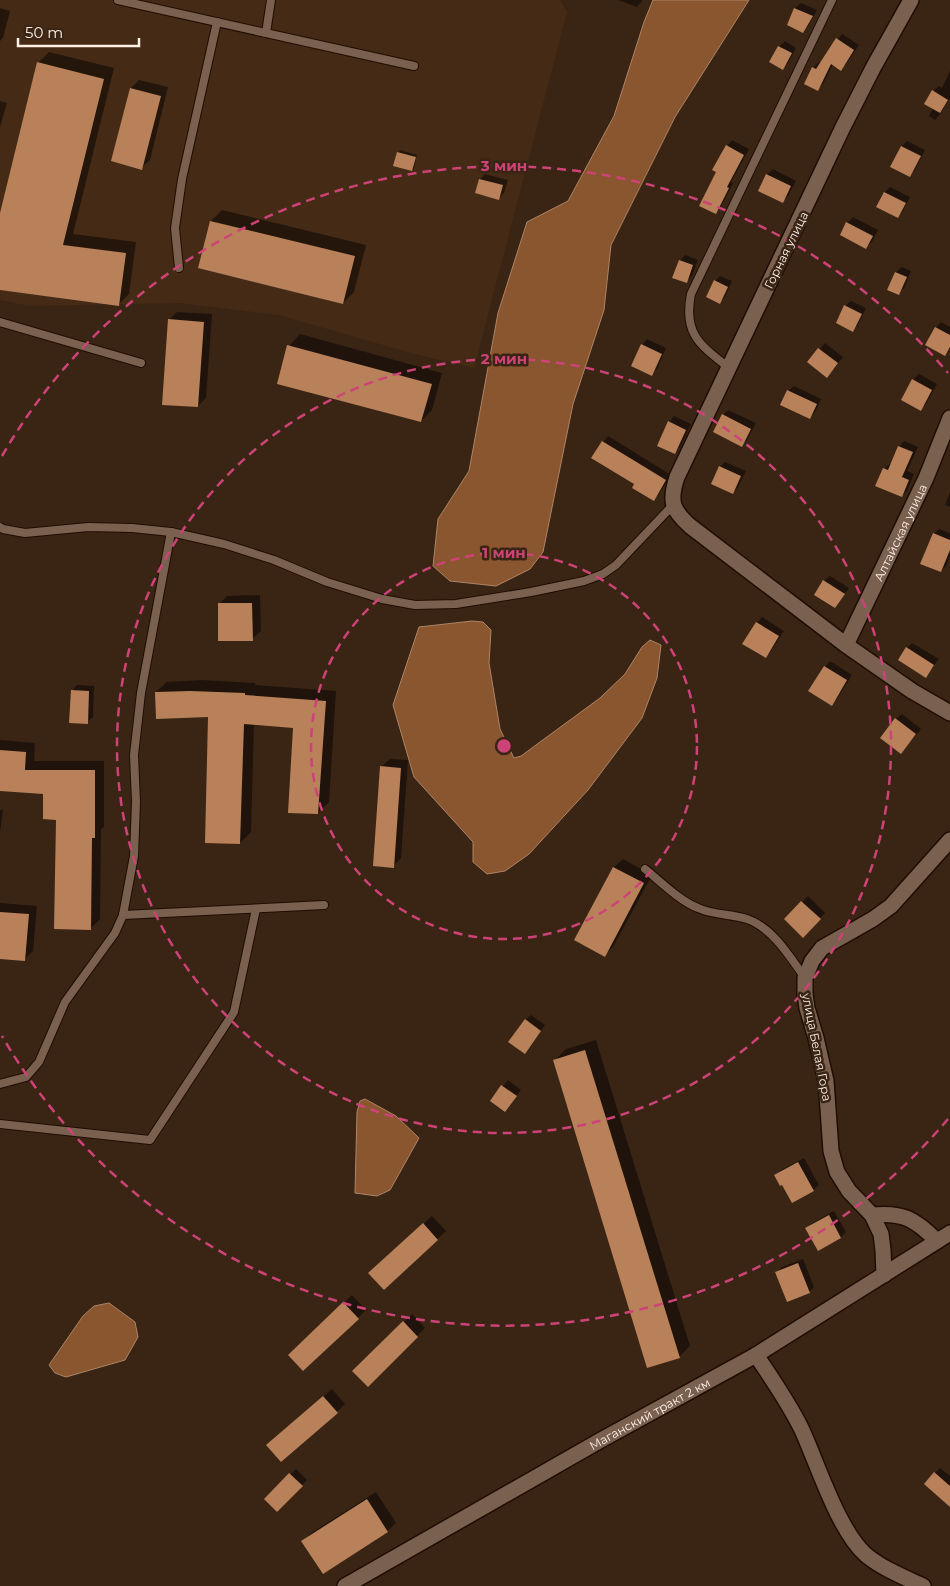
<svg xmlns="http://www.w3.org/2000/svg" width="950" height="1586" viewBox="0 0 950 1586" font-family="Montserrat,sans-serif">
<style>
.built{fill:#452a16}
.water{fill:#8a562f;stroke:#ad8466}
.shadow{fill:#0007}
.building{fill:#b88159}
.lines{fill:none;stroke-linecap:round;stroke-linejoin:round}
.lane-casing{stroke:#200d01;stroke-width:10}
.street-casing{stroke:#200d01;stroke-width:18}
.lane{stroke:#79604f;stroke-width:8}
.street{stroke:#79604f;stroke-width:15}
.ring{fill:none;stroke:#ce4377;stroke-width:2.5;stroke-dasharray:9 6}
.labels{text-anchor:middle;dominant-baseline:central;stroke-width:5;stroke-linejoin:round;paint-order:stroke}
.street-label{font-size:12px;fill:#fff0e6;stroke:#3a2515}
.centre{fill:#ce4377;stroke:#3a2515;stroke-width:2.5}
.ring-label{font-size:15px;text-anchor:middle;font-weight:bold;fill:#ce4377;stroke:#3a2515;stroke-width:5;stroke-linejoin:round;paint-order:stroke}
</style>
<rect width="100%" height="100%" fill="#3a2515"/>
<!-- built -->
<path class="built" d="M 0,0 L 560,0 L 567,12 L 474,368 L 411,353 L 279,315 L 180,303 L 29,306 L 0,300 Z"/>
<!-- water -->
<g class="water">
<path d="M 653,0 L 749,0 L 675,117 L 611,245 L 604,310 L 573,404 L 543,552 L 530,569 L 496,586 L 450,581 L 433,566 L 438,519 L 469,471 L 498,313 L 527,222 L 568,201 L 614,116 L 644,22 Z"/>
<path d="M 472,621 L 483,622 L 491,630 L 489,663 L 500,729 L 514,758 L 521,756 L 600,698 L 625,674 L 642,647 L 650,640 L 661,645 L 657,678 L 642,718 L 588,790 L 529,854 L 505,871 L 487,874 L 473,862 L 473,842 L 414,777 L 393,705 L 419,627 Z"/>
<path d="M 365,1099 L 396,1116 L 419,1138 L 390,1190 L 377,1196 L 355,1193 L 357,1112 L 360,1101 Z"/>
<path d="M 109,1303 L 135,1322 L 138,1337 L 125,1360 L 66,1377 L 55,1373 L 49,1365 L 83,1316 L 94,1306 Z"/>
</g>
<!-- shadow -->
<g class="shadow">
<path d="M 618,0 L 643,0 L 637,7 Z"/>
<path d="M 801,3 L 817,10 L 808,26 L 803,31 L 789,25 L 795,8 Z"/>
<path d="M 0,8 L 10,11 L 3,38 L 0,41 Z"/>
<path d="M 842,34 L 859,45 L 846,64 L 840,69 L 833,64 L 823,84 L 818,89 L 806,83 L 813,68 L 819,62 L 821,63 Z"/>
<path d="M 785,41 L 796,48 L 788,63 L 783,68 L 779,47 Z"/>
<path d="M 49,52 L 114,68 L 73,234 L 136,242 L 129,294 L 118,305 L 0,289 L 0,218 L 38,63 Z"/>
<path d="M 950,71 L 950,98 L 940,114 L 935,120 L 929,116 L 933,108 L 933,91 L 939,86 L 942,88 Z"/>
<path d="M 139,80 L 168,87 L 150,160 L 141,168 L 112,161 L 131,88 Z"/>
<path d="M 0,101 L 7,103 L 0,127 Z"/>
<path d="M 732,140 L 749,149 L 731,182 L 733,183 L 721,207 L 716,213 L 717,172 L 714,170 L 727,146 Z"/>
<path d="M 907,141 L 925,150 L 915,170 L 909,176 L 902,146 Z"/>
<path d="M 400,150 L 417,155 L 414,168 L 412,170 L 398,153 Z"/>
<path d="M 773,169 L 796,181 L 788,196 L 783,201 L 767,175 Z"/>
<path d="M 485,174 L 508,180 L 504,193 L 499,198 L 480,179 Z"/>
<path d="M 890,187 L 910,197 L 903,211 L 898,217 L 878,206 L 885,192 Z"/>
<path d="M 222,210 L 366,245 L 354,292 L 343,303 L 200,267 L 211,221 Z"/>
<path d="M 853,217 L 878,230 L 872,242 L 866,247 L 841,235 L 847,223 Z"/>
<path d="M 685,255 L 698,260 L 692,276 L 687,281 L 680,261 Z"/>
<path d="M 902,267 L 911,271 L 904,288 L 898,294 L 889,290 L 896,272 Z"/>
<path d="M 720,276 L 732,281 L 725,297 L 720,302 L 715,281 Z"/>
<path d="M 851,301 L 866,308 L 858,325 L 853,330 L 845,306 Z"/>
<path d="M 177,312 L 212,314 L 206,398 L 198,406 L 169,320 Z"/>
<path d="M 941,322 L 950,327 L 950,349 L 945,354 L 936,328 Z"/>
<path d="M 300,334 L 442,373 L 432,410 L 421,421 L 289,346 Z"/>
<path d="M 647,339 L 666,348 L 657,369 L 651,374 L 642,345 Z"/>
<path d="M 825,343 L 843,357 L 832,371 L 809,362 Z"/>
<path d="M 919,374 L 937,384 L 926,404 L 921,409 L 903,400 L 913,380 Z"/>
<path d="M 794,386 L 821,399 L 815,412 L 810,417 L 788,391 Z"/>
<path d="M 728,410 L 756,423 L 747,440 L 742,445 L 723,415 Z"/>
<path d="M 674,416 L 691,424 L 680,447 L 675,453 L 669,422 Z"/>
<path d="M 608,436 L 671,475 L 659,494 L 653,500 L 635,484 L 603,442 Z"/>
<path d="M 904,441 L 918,447 L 907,471 L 914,474 L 907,491 L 902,496 L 884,469 L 890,464 L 891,464 L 899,447 Z"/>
<path d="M 725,462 L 746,471 L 738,487 L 733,493 L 720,467 Z"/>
<path d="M 950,492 L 950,507 L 945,505 Z"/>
<path d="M 939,529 L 950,533 L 950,556 L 946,566 L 941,571 L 934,534 Z"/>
<path d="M 830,576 L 849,588 L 835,607 L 824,581 Z"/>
<path d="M 260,595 L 261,631 L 252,639 L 219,604 L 227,596 Z"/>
<path d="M 762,617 L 784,631 L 771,651 L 766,657 L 757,623 Z"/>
<path d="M 912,643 L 939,659 L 926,676 L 907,648 Z"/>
<path d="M 830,661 L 852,675 L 837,699 L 831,704 L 810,690 L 825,667 Z"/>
<path d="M 202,680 L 255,683 L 255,685 L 336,691 L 329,802 L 318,813 L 294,727 L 254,724 L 251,832 L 240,843 L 209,716 L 156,692 L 167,682 Z"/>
<path d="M 77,685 L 94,686 L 93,717 L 87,722 L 72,691 Z"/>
<path d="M 902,714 L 921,729 L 906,747 L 896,719 Z"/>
<path d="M 0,740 L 35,743 L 34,761 L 104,761 L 104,827 L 101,829 L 100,919 L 90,929 L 58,819 L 44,793 L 0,789 Z"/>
<path d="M 390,759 L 408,760 L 401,858 L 393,866 L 381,767 Z"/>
<path d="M 0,810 L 3,810 L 0,832 Z"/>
<path d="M 623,859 L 652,875 L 613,947 L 604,955 L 575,940 L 614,867 Z"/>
<path d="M 808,896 L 825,913 L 803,936 L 786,919 Z"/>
<path d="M 0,903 L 37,906 L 33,951 L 24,960 L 0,958 Z"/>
<path d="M 531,1015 L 545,1025 L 530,1047 L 525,1020 Z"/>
<path d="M 596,1040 L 690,1346 L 679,1357 L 554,1061 L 566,1049 Z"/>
<path d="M 508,1080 L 521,1090 L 505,1110 L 492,1101 Z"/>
<path d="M 804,1158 L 819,1185 L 813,1190 L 782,1184 L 776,1176 L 781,1170 Z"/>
<path d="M 834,1211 L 846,1232 L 841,1237 L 807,1228 L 812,1223 Z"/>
<path d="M 432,1216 L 446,1231 L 384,1288 L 378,1265 Z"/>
<path d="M 803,1259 L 814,1287 L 809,1292 L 777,1272 L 782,1267 Z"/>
<path d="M 352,1295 L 366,1310 L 358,1318 L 298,1347 Z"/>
<path d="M 412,1314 L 425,1328 L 368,1385 L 354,1371 Z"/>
<path d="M 332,1389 L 345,1404 L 337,1412 L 276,1437 Z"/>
<path d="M 940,1468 L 950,1476 L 950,1505 L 935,1473 Z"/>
<path d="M 296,1469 L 307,1480 L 277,1510 L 266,1499 Z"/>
<path d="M 376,1492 L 396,1523 L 387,1531 L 303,1541 L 311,1533 Z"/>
</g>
<!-- building -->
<g class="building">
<path d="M 794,8 L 813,16 L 803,33 L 787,25 Z"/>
<path d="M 836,38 L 854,50 L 841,71 L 831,64 L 818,91 L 804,84 L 812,67 L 816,69 Z"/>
<path d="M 778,46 L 792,53 L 783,70 L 769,62 Z"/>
<path d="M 37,62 L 104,79 L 63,245 L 126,253 L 119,306 L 0,290 L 0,213 Z"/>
<path d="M 130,88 L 161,96 L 142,170 L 111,161 Z"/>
<path d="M 932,90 L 948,100 L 940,113 L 924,104 Z"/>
<path d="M 726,145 L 744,155 L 727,187 L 729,188 L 716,214 L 699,206 L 716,172 L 712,170 Z"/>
<path d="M 901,146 L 921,156 L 910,177 L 890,167 Z"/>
<path d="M 397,152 L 416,157 L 412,171 L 393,166 Z"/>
<path d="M 766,174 L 791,186 L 783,203 L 758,191 Z"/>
<path d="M 479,179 L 503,185 L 499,200 L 475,193 Z"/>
<path d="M 884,192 L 906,203 L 898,218 L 876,207 Z"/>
<path d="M 210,221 L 355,256 L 343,304 L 198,268 Z"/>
<path d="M 846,222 L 873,236 L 866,249 L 840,235 Z"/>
<path d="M 679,260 L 693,265 L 687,283 L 672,278 Z"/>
<path d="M 895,272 L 907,277 L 899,295 L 887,290 Z"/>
<path d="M 714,280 L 728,287 L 720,304 L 706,297 Z"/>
<path d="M 844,305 L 862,314 L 853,332 L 836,323 Z"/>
<path d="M 168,319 L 204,322 L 198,407 L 162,405 Z"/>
<path d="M 935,327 L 950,335 L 950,347 L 945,356 L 925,345 Z"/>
<path d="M 641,344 L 662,354 L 652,376 L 631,366 Z"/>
<path d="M 287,345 L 432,384 L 421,422 L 277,384 Z"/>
<path d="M 818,348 L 838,363 L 827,378 L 807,362 Z"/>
<path d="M 912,379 L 932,390 L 921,411 L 901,400 Z"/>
<path d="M 787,390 L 817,404 L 810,419 L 780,405 Z"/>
<path d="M 722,414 L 751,429 L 742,447 L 713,432 Z"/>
<path d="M 668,421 L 686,430 L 675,454 L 657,446 Z"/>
<path d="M 602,441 L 666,480 L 654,501 L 632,488 L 634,484 L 591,458 Z"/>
<path d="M 898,446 L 913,452 L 902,477 L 909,480 L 902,497 L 875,486 L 883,468 L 888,470 Z"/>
<path d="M 719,466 L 741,476 L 733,494 L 711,484 Z"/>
<path d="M 933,533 L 950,540 L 950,550 L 941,572 L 920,564 Z"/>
<path d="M 823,580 L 845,594 L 835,608 L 814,595 Z"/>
<path d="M 218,603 L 252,603 L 253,641 L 218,641 Z"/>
<path d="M 756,622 L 779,636 L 766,658 L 742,644 Z"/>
<path d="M 906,647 L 934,665 L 926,678 L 898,660 Z"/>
<path d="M 824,666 L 847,680 L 832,706 L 808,691 Z"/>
<path d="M 71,690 L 89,691 L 88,724 L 69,723 Z"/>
<path d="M 190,691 L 245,693 L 245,695 L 326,701 L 318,814 L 288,813 L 293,728 L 244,724 L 240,844 L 205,843 L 208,717 L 156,719 L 155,692 Z"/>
<path d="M 895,718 L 916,734 L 901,754 L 880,738 Z"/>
<path d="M 0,750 L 26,752 L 25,770 L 95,770 L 95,838 L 92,838 L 91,930 L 54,929 L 56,820 L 43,819 L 43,794 L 0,791 Z"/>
<path d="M 380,766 L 401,768 L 394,868 L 373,866 Z"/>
<path d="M 613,867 L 644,883 L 605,957 L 574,940 Z"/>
<path d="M 801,901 L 821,919 L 803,938 L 784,919 Z"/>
<path d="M 0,912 L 29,914 L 25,961 L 0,959 Z"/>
<path d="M 525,1019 L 541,1031 L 525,1054 L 508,1042 Z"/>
<path d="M 585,1050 L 680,1358 L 647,1368 L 553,1060 Z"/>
<path d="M 501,1085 L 517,1096 L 505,1112 L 490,1101 Z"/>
<path d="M 798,1162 L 814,1191 L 792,1203 L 782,1185 L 780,1186 L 774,1175 Z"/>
<path d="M 829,1215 L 841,1238 L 818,1251 L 805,1228 Z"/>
<path d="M 423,1223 L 438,1240 L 384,1290 L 368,1273 Z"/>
<path d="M 798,1263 L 810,1293 L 787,1302 L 775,1272 Z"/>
<path d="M 343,1302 L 359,1319 L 303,1371 L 288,1355 Z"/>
<path d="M 403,1321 L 418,1337 L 368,1387 L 352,1371 Z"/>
<path d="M 323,1396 L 338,1413 L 281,1462 L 266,1445 Z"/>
<path d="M 934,1472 L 950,1486 L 950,1507 L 924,1484 Z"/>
<path d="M 289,1473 L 303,1486 L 277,1512 L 264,1499 Z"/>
<path d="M 367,1499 L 388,1532 L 323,1574 L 301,1541 Z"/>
</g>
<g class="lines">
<defs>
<g id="lane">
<path d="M 118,0 L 414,66"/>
<path d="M 266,33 L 271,0"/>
<path d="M 179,268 L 175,228 L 182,179 L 217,22"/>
<path d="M 0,322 L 141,363"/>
<path d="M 729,368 C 700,345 683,334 691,294 L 832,0"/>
<path d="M 0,527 L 3,529 L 25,533 L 88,527 L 132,528 L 171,532 L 224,544 L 274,560 L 327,582 L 382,599 L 415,605 L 456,604 L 531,592 L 584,581 L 603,574 L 616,565 L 673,505"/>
<path d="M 645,869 C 661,882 680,901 698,908 C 713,915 731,914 747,919 C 773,928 790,957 805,978"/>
<path d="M 123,915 L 324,905"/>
<path d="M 0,1084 L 26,1077 L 39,1062 L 65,1002 L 115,933 L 123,915 L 134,856 L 136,802 L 134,755 L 141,693 L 171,532"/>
<path d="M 0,1124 L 150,1140 L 234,1012 L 256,909"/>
</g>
<g id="street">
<path d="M 911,0 L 873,68 L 843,127 L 677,477 C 669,501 672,510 690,526 L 846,645 L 912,691 L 950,713"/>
<path id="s1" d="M 846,645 L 926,478 L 950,418"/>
<path d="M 872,1215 C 903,1212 915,1219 937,1241"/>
<path d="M 884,1275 L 883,1250 L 881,1234 L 872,1215 L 849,1191 L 837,1172 L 831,1151 L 826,1081 L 816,1038 L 807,1008 L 805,994 L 805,978 L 812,961 L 822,948 L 873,919 L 891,906 L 950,840"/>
<path d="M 756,1355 C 772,1379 789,1403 802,1430 C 818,1465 838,1530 866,1555 C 883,1569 904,1577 923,1586"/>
<path id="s2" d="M 345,1586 L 601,1440 L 756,1355 L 950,1233"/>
</g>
</defs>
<!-- lane casing -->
<use href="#lane" class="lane-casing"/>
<!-- street casing -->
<use href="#street" class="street-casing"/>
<!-- lane -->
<use href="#lane" class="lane"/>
<!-- street -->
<use href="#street" class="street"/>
</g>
<!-- distance rings -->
<g class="ring">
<circle cx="504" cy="746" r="193"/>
<circle cx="504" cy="746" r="387"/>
<path d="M948 1119A580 580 0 0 1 2 1036M2 456A580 580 0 0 1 948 373"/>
</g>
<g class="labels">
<!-- street labels -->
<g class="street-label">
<text transform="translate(786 250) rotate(-64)">Горная улица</text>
<text stroke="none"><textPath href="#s1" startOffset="125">Алтайская улица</textPath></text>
<text transform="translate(817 1047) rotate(79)">улица Белая Гора</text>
<text stroke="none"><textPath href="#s2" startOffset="350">Маганский тракт 2 км</textPath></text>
</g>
</g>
<circle cx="504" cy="746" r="8" class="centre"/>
<g class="ring-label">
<text x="504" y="171">3 мин</text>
<text x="504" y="364">2 мин</text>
<text x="504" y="558">1 мин</text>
</g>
<!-- scale -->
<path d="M18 38v8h121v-8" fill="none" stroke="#fff0e6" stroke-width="2.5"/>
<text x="25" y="38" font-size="15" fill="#fff0e6" stroke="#3a2515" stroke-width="4" paint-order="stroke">50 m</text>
</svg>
